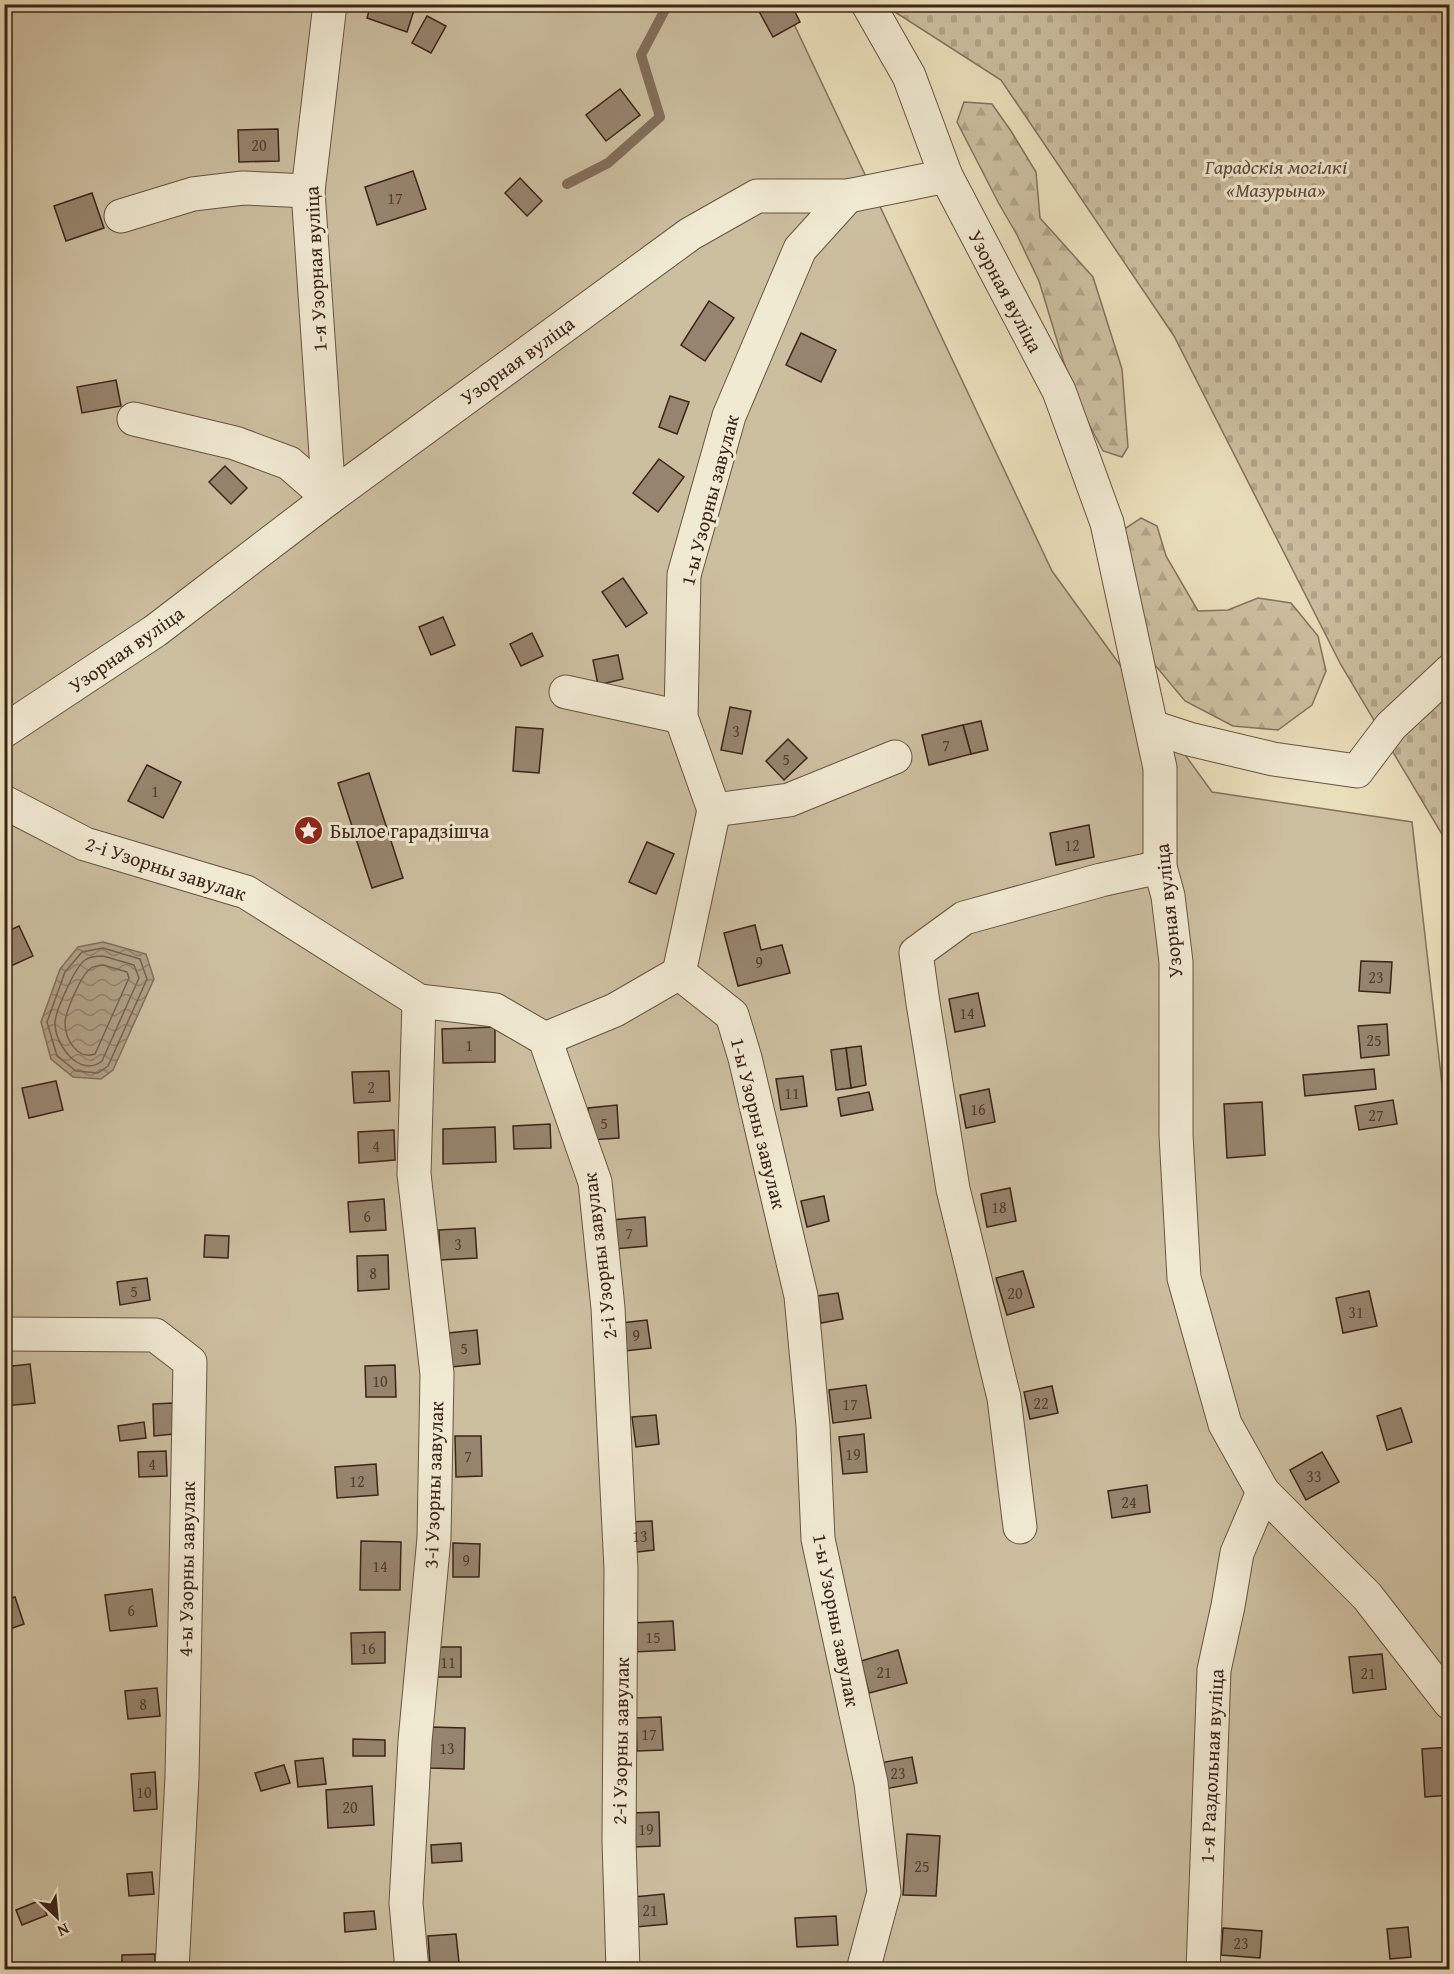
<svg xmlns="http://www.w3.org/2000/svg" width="1454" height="1974" viewBox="0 0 1454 1974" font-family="'Gentium Book Plus',serif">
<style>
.green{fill:#ccbfa0;stroke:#84725d;stroke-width:1.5}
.forest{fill:url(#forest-firs);stroke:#84725d;stroke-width:1.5}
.cemetery{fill:url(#cemetery-stones);stroke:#84725d;stroke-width:1.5}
.water{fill:url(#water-waves);stroke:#816e5a;stroke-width:1.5}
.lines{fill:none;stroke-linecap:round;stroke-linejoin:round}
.shore{stroke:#76624f;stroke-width:1.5}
.stream{stroke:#816e5a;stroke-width:10}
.building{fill:#96856e;stroke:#3c241a;stroke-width:1.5}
.minor-casing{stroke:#685342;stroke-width:35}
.minor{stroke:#f1ead3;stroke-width:33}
.labels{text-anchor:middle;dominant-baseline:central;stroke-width:6;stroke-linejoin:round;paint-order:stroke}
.number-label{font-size:16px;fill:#523c2f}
.park-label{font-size:20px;font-style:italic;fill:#604b3c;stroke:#f1ead3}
.street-label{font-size:20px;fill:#3c241a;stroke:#f1ead3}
.poi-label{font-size:20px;fill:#3c241a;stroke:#f1ead3;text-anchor:start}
</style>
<defs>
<pattern id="forest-firs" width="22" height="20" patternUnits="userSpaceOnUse" patternTransform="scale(1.5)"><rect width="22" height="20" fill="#ccbfa0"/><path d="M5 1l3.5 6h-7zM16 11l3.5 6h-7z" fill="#b0a489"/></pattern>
<pattern id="cemetery-stones" width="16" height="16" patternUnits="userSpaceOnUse" patternTransform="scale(1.5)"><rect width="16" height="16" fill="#ccbfa0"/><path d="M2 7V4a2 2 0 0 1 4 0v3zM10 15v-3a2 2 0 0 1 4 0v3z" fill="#b0a489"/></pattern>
<pattern id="water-waves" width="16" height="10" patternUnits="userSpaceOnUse" patternTransform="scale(1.5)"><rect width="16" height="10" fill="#af9f84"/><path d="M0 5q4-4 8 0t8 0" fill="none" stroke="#90816b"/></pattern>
</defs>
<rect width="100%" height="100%" fill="#eadfbb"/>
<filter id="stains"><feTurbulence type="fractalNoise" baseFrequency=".00333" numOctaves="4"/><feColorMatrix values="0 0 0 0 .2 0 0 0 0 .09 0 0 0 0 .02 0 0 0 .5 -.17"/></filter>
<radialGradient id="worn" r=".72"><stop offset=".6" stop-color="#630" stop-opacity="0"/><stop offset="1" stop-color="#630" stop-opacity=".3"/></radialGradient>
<!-- green -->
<path class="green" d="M 5,5 L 785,5 L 1052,571 L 1212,792 L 1412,822 L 1446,1119 L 1450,1119 L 1449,1969 L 5,1970 Z"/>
<!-- forest -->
<g class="forest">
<path d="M 964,102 L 992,104 L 1011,131 L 1036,172 L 1040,218 L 1093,277 L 1122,369 L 1128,447 L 1122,457 L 1103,451 L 1079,405 L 1063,360 L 1039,281 L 1017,235 L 998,202 L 957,122 Z"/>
<path d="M 1141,518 L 1157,526 L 1166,556 L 1198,611 L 1228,610 L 1258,598 L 1291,603 L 1318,636 L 1326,671 L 1312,705 L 1278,730 L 1233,726 L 1185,701 L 1149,658 L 1121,531 Z"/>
</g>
<!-- cemetery -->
<path class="cemetery" d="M 884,5 L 1449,5 L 1449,846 L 1341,665 L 1174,336 L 1001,80 Z"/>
<!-- water -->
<path class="water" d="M 103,942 L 146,954 L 154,979 L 113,1070 L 101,1079 L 73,1077 L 51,1059 L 41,1022 L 60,969 L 78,947 Z"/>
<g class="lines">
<!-- shore -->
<g class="shore">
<path d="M 103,948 L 140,959 L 147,979 L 108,1066 L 98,1073 L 76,1071 L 57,1056 L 47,1022 L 65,972 L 82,952 Z"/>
<path d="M 103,956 L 134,965 L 139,978 L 102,1061 C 80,1079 54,1044 55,1022 C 56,1010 75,967 85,960 C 89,957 98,956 103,956 Z"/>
<path d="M 103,965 L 127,972 L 129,978 L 95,1054 C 78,1060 65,1040 65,1023 C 65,1013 81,975 90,969 C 93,966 98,966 103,965 Z"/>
</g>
<!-- stream -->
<path class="stream" d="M 567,184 L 608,163 L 660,117 L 641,55 L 668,4"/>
</g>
<!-- building -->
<g class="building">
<path d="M 371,4 L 416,4 L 407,32 L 367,18 Z"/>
<path d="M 755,4 L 791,4 L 800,22 L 773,37 Z"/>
<path d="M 427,16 L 446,26 L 431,53 L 412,43 Z"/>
<path d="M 620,89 L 640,115 L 606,141 L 586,115 Z"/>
<path d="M 278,129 L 279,161 L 239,162 L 238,130 Z"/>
<path d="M 413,171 L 426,209 L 377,225 L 365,187 Z"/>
<path d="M 520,178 L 542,201 L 527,216 L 505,193 Z"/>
<path d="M 92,193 L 104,228 L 66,241 L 54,206 Z"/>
<path d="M 709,301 L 734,318 L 705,361 L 681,345 Z"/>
<path d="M 801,333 L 836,350 L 821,382 L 786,365 Z"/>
<path d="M 116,380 L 121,406 L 82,413 L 77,387 Z"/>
<path d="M 670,396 L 689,402 L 677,434 L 659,427 Z"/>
<path d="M 659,459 L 684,477 L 658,512 L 633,493 Z"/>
<path d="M 225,466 L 247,488 L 231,504 L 209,482 Z"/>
<path d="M 623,578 L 647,613 L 626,627 L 602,592 Z"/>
<path d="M 443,617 L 455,645 L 431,655 L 419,627 Z"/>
<path d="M 532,633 L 543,656 L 521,666 L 510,644 Z"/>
<path d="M 618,655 L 623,679 L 598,685 L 593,660 Z"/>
<path d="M 730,707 L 751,711 L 742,754 L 721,750 Z"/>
<path d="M 981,721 L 988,750 L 971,754 L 963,725 Z"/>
<path d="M 963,725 L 971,754 L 929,765 L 922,735 Z"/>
<path d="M 516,727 L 543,729 L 539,773 L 513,771 Z"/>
<path d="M 788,739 L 807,758 L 784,780 L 766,761 Z"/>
<path d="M 147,765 L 181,782 L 163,818 L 128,801 Z"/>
<path d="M 369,773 L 403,878 L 372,888 L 338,783 Z"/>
<path d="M 1089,825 L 1094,857 L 1056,865 L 1050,833 Z"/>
<path d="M 647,842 L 674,854 L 656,894 L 629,882 Z"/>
<path d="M 755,925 L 761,950 L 782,945 L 790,973 L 738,986 L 724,933 Z"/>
<path d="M 19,926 L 33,956 L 4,969 L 4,933 Z"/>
<path d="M 1361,961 L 1392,962 L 1390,993 L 1359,991 Z"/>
<path d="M 978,993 L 985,1026 L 955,1032 L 949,999 Z"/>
<path d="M 1387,1024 L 1389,1055 L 1361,1058 L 1358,1026 Z"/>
<path d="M 495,1027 L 495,1062 L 443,1063 L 442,1029 Z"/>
<path d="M 861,1046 L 866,1085 L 851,1088 L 846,1048 Z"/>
<path d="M 846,1048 L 851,1088 L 836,1090 L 831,1050 Z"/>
<path d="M 1374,1069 L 1376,1089 L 1305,1096 L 1303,1075 Z"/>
<path d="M 389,1071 L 390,1101 L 354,1103 L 352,1072 Z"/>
<path d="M 803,1076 L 807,1106 L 781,1110 L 776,1079 Z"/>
<path d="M 56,1081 L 63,1110 L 29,1118 L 22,1088 Z"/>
<path d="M 989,1089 L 995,1122 L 966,1128 L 960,1095 Z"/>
<path d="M 869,1092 L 873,1110 L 841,1116 L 838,1098 Z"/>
<path d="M 1393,1100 L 1397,1124 L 1359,1130 L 1355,1106 Z"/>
<path d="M 1262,1102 L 1265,1155 L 1227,1158 L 1224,1104 Z"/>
<path d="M 617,1105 L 619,1138 L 590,1140 L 588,1108 Z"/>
<path d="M 550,1124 L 551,1148 L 514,1149 L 513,1126 Z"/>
<path d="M 495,1127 L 496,1162 L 443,1164 L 443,1129 Z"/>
<path d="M 394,1130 L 395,1160 L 359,1163 L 358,1132 Z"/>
<path d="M 1010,1188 L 1016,1221 L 987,1227 L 981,1194 Z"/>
<path d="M 824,1196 L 829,1221 L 807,1227 L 801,1201 Z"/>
<path d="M 384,1199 L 386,1230 L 350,1232 L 348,1202 Z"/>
<path d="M 645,1217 L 647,1246 L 614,1249 L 611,1220 Z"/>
<path d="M 475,1228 L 477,1258 L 440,1260 L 439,1230 Z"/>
<path d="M 205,1235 L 229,1236 L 228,1258 L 204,1257 Z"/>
<path d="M 388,1255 L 389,1289 L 358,1291 L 357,1256 Z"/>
<path d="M 1023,1271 L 1034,1307 L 1007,1315 L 996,1278 Z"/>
<path d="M 147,1278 L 150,1300 L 120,1305 L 117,1282 Z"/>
<path d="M 1369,1291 L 1377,1326 L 1343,1333 L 1336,1298 Z"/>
<path d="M 838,1293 L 843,1319 L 821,1323 L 817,1296 Z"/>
<path d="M 647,1320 L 651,1348 L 625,1351 L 621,1323 Z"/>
<path d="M 477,1330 L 480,1364 L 451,1367 L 448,1333 Z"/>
<path d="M 30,1364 L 35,1403 L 4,1406 L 4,1367 Z"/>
<path d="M 395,1365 L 396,1397 L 366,1397 L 365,1366 Z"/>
<path d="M 866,1385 L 871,1418 L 833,1423 L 829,1390 Z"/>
<path d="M 1052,1386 L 1058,1413 L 1030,1419 L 1024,1392 Z"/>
<path d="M 173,1403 L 174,1434 L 154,1436 L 153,1404 Z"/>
<path d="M 1401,1408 L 1412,1442 L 1387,1450 L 1377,1416 Z"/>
<path d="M 656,1415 L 659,1444 L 636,1447 L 632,1417 Z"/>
<path d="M 144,1422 L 146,1438 L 120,1441 L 118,1426 Z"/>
<path d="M 864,1434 L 867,1472 L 843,1474 L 839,1437 Z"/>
<path d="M 455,1436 L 481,1436 L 482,1476 L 456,1477 Z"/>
<path d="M 166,1451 L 167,1476 L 139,1477 L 138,1452 Z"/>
<path d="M 1322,1452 L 1339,1482 L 1306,1500 L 1290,1470 Z"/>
<path d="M 376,1464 L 378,1495 L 337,1498 L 335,1467 Z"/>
<path d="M 1147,1485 L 1150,1512 L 1112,1518 L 1108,1491 Z"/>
<path d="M 652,1521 L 654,1550 L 629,1553 L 626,1522 Z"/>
<path d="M 361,1541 L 401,1542 L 400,1590 L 360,1590 Z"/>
<path d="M 453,1543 L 480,1544 L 479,1577 L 453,1577 Z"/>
<path d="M 152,1589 L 157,1626 L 110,1631 L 105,1595 Z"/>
<path d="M 15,1597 L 24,1624 L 4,1631 L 4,1600 Z"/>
<path d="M 673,1621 L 675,1650 L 633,1652 L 632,1623 Z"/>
<path d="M 385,1632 L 385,1663 L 352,1664 L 351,1633 Z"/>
<rect x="436" y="1647" width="25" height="30"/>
<path d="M 898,1650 L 907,1683 L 869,1693 L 861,1661 Z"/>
<path d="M 1382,1654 L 1386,1689 L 1353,1693 L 1349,1657 Z"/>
<path d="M 157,1688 L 160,1716 L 128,1719 L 125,1691 Z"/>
<path d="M 661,1717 L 663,1750 L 637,1751 L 636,1718 Z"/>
<path d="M 431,1727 L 465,1728 L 464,1769 L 430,1768 Z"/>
<path d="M 353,1739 L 385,1740 L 385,1756 L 353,1756 Z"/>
<path d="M 1450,1747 L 1450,1795 L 1425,1797 L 1422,1749 Z"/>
<path d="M 912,1757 L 917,1783 L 885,1789 L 880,1763 Z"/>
<path d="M 323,1758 L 326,1784 L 298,1787 L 295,1761 Z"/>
<path d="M 284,1765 L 290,1783 L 261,1791 L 255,1773 Z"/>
<path d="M 155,1772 L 157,1809 L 134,1811 L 131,1774 Z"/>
<path d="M 372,1786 L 374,1825 L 328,1828 L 326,1790 Z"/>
<path d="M 659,1812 L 660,1846 L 632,1847 L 631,1813 Z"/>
<path d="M 907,1834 L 940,1836 L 936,1896 L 903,1895 Z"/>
<path d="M 461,1843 L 462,1861 L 432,1863 L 431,1845 Z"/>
<path d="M 152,1872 L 154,1894 L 129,1896 L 127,1874 Z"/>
<path d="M 664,1894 L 667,1924 L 636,1927 L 634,1897 Z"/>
<path d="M 41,1900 L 47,1915 L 22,1925 L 16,1910 Z"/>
<path d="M 374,1911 L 376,1929 L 345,1932 L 344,1913 Z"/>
<path d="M 836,1916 L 838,1945 L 797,1947 L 795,1918 Z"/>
<path d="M 1408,1927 L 1411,1957 L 1390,1959 L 1387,1929 Z"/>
<path d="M 1223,1928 L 1262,1931 L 1260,1958 L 1221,1955 Z"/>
<path d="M 456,1934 L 459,1963 L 430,1965 L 428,1936 Z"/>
<path d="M 155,1954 L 155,1970 L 122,1970 L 122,1955 Z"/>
</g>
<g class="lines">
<defs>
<g id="minor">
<path d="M 868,4 L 909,76 L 946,176 L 1059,391 L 1107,523 L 1160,768 L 1160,867 L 1168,896 L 1176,962 L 1176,1135 L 1184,1278 L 1225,1424 L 1263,1492"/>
<path d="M 848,196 L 800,249 L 729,416 L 684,575 L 681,717 L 714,810 L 679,973 L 732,1015 L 745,1058 L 801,1296 L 813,1426 L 818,1539 L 871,1783 L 884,1892 L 863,1970"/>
<path d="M 121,216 L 193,194 L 243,188 L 308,191"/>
<path d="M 134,419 L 235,443 L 289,463 L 329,498"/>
<path d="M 329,498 L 308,191 L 330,4"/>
<path d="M 566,692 L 681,717"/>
<path d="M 1152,727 L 1189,739 L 1273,759 L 1357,771 L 1391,726 L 1450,671"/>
<path d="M 4,731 L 155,631 L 329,498 L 690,234 L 757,196 L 848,196 L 946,176"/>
<path d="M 4,802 L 85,844 L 246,892 L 419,1001 L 495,1010 L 545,1039 L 595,1182 L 608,1308 L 621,1569 L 619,1841 L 623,1970"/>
<path d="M 714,810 L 789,800 L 895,757"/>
<path d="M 545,1039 L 615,1010 L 679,973"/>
<path d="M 4,1334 L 155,1335 L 190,1362 L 182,1777 L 172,1970"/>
<path d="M 1020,1527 L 1004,1398 L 953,1189 L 923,1003 L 916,953 L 964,918 L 1101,880 L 1160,867"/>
<path d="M 412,1970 L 406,1903 L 415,1741 L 434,1538 L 437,1374 L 414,1174 L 419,1001"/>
<path d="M 1203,1970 L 1214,1670 L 1228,1606 L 1237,1553 L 1263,1492 L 1367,1596 L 1450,1703"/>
</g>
</defs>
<!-- minor casing -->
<use href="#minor" class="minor-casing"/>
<!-- minor -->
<use href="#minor" class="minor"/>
</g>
<!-- icons -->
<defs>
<symbol id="sight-disc" viewBox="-11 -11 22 22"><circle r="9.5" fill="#8f2418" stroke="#f1ead3"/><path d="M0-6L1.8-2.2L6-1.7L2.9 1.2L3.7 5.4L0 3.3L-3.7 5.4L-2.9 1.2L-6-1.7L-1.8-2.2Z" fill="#fff"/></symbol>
</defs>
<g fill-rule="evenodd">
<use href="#sight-disc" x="292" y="814" width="33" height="33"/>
</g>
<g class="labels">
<!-- number labels -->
<g class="number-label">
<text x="259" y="145">20</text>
<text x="395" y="198">17</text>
<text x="736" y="731">3</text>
<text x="946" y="745">7</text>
<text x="786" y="759">5</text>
<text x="155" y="791">1</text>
<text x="1072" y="845">12</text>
<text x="759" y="962">9</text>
<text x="1376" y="977">23</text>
<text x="967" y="1013">14</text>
<text x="1374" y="1040">25</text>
<text x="469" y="1045">1</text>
<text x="371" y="1087">2</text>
<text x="792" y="1093">11</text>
<text x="978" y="1109">16</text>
<text x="1376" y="1115">27</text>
<text x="604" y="1123">5</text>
<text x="376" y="1146">4</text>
<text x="999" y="1207">18</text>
<text x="367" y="1216">6</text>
<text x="629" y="1233">7</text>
<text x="458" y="1244">3</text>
<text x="373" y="1273">8</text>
<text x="134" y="1291">5</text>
<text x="1015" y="1293">20</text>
<text x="1356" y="1312">31</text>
<text x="636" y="1335">9</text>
<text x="464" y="1348">5</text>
<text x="380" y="1381">10</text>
<text x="1041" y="1403">22</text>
<text x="850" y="1404">17</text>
<text x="853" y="1454">19</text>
<text x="468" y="1456">7</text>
<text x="152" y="1464">4</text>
<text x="1314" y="1476">33</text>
<text x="357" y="1481">12</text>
<text x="1129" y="1502">24</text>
<text x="640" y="1536">13</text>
<text x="466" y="1560">9</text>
<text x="380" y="1566">14</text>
<text x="131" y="1610">6</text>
<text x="653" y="1637">15</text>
<text x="368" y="1648">16</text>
<text x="448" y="1662">11</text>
<text x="884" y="1672">21</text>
<text x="1368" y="1673">21</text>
<text x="143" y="1704">8</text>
<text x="649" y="1734">17</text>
<text x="447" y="1748">13</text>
<text x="898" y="1773">23</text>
<text x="144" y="1792">10</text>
<text x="350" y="1807">20</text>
<text x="646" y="1829">19</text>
<text x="922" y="1866">25</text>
<text x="650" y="1910">21</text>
<text x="1241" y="1943">23</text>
</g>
<!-- park labels -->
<g class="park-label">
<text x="1276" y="166">Гарадскія могілкі<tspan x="1276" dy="23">«Мазурына»</tspan></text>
</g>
<!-- street labels -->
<g class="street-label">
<text transform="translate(315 269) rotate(-93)">1-я Узорная вуліца</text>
<text transform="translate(1006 291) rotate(62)">Узорная вуліца</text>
<text transform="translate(517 360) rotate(-36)">Узорная вуліца</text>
<text transform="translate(709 500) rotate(-75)">1-ы Узорны завулак</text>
<text transform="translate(126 649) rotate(-35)">Узорная вуліца</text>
<text transform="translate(166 868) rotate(18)">2-і Узорны завулак</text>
<text transform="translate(1168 911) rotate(-96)">Узорная вуліца</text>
<text transform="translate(759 1123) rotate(76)">1-ы Узорны завулак</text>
<text transform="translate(599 1256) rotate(-97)">2-і Узорны завулак</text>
<text transform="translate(433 1485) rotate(-88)">3-і Узорны завулак</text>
<text transform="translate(186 1569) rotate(-89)">4-ы Узорны завулак</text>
<text transform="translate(837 1620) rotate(79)">1-ы Узорны завулак</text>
<text transform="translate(620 1741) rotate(-89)">2-і Узорны завулак</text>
<text transform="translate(1211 1766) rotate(-87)">1-я Раздольная вуліца</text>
</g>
<!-- poi labels -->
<g class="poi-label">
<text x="330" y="830">Былое гарадзішча</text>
</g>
</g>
<!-- margin -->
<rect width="1454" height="1974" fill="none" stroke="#eadfbb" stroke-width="24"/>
<rect x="6" y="6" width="1442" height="1962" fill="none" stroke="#3c241a" stroke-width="3"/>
<rect x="12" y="12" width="1430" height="1950" fill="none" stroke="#3c241a" stroke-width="1.5"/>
<!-- north arrow -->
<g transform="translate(57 1917) rotate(154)" stroke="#f1ead3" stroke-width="4.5" paint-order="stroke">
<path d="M0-4.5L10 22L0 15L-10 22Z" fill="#3c241a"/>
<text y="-9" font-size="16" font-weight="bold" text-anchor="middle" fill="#3c241a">N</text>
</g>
<rect width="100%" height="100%" filter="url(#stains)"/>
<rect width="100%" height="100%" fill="url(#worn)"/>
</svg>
